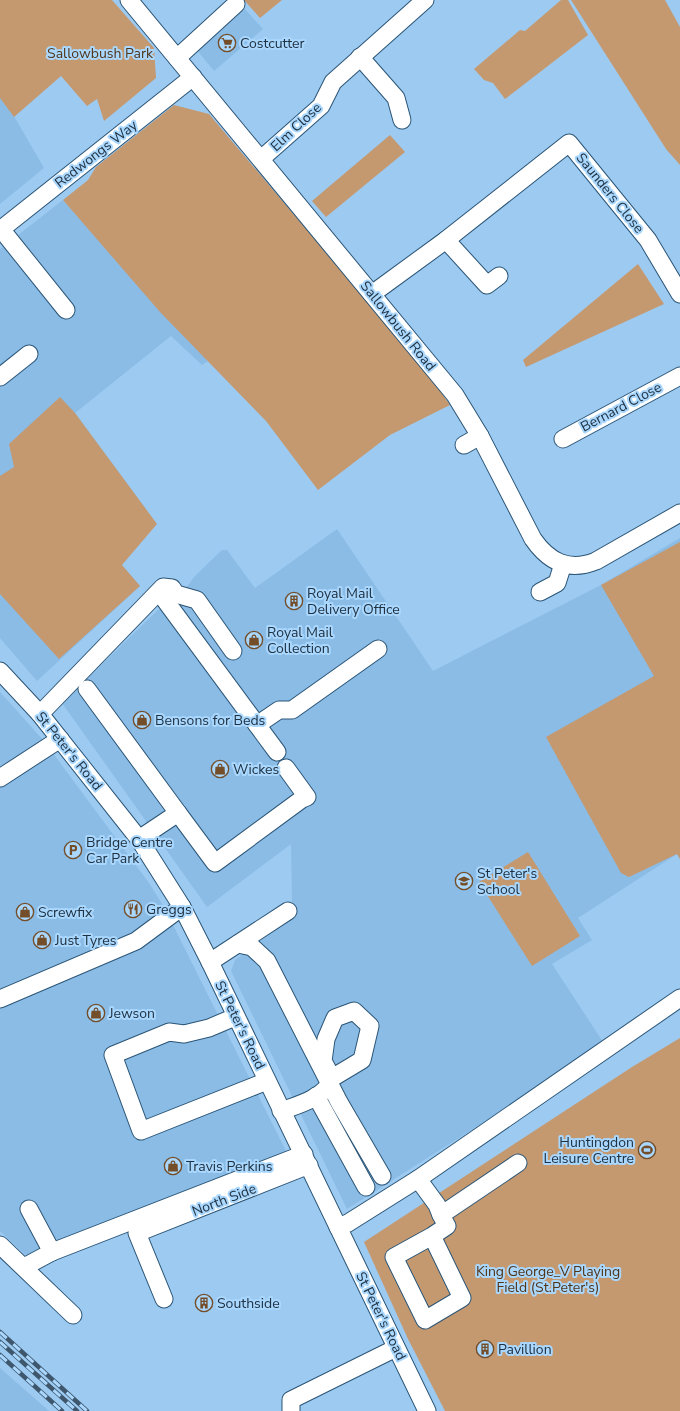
<svg xmlns="http://www.w3.org/2000/svg" width="680" height="1411" viewBox="0 0 680 1411" font-family="'Nunito Sans',sans-serif">
<style>
.built{fill:#8abce6}
.green{fill:#c59970}
.lines{fill:none;stroke-linecap:round;stroke-linejoin:round}
.minor-casing{stroke:#2b5576;stroke-width:19}
.minor{stroke:#fff;stroke-width:17}
.rail-casing{stroke:#3f576d;stroke-width:4.5}
.rail{stroke:#a9d7fe;stroke-width:3;stroke-dasharray:9;stroke-linecap:butt}
.labels{text-anchor:middle;dominant-baseline:central;stroke-width:4;stroke-linejoin:round;paint-order:stroke}
.poi-label{font-size:14px;fill:#203242;stroke:#a9d7fe;text-anchor:start}
.park-label{font-size:14px;fill:#513519;stroke:#a9d7fe}
.street-label{font-size:14px;fill:#203242;stroke:#a9d7fe}
</style>
<rect width="100%" height="100%" fill="#9dcaf1"/>
<!-- built -->
<g class="built">
<path d="M 244,8 L 263,29 L 214,71 L 196,49 Z"/>
<path d="M 0,92 L 44,168 L 0,204 Z"/>
<path d="M 63,200 L 208,361 L 202,365 L 171,336 L 75,413 L 148,512 L 108,549 L 140,586 L 37,681 L 0,638 L 0,249 Z"/>
<path d="M 337,529 L 433,671 L 601,585 L 680,538 L 680,859 L 677,854 L 578,918 L 592,940 L 552,964 L 605,1045 L 347,1209 L 231,971 L 235,960 L 297,912 L 292,903 L 291,844 L 207,907 L 62,703 L 160,608 L 178,604 L 178,592 L 184,586 L 186,588 L 194,577 L 222,550 L 227,550 L 255,588 Z"/>
<path d="M 0,692 L 44,741 L 149,883 L 164,907 L 292,1163 L 34,1263 L 0,1231 Z"/>
<path d="M 0,1368 L 49,1411 L 0,1411 Z"/>
</g>
<!-- green -->
<g class="green">
<path d="M 0,0 L 112,0 L 154,48 L 156,78 L 104,121 L 97,99 L 87,106 L 61,76 L 14,117 L 0,98 Z"/>
<path d="M 244,0 L 282,0 L 260,18 Z"/>
<path d="M 561,0 L 568,0 L 588,35 L 505,99 L 493,83 L 484,80 L 474,69 L 520,30 L 525,31 Z"/>
<path d="M 571,0 L 665,0 L 680,27 L 680,165 L 666,149 Z"/>
<path d="M 174,105 L 209,114 L 430,376 L 450,405 L 390,435 L 318,490 L 266,421 L 160,312 L 63,200 L 88,180 L 96,167 Z"/>
<path d="M 390,135 L 405,152 L 326,217 L 312,201 Z"/>
<path d="M 638,264 L 664,304 L 526,367 L 523,360 Z"/>
<path d="M 60,397 L 75,413 L 157,524 L 122,565 L 140,586 L 59,659 L 0,594 L 0,476 L 14,467 L 9,444 Z"/>
<path d="M 680,542 L 680,859 L 677,854 L 629,877 L 621,873 L 546,737 L 654,676 L 601,585 Z"/>
<path d="M 528,852 L 580,936 L 532,966 L 479,882 Z"/>
<path d="M 680,1038 L 680,1411 L 445,1411 L 408,1339 L 364,1242 L 632,1067 Z"/>
</g>
<g class="lines">
<defs>
<g id="minor">
<path d="M 129,0 L 455,395 L 480,436 L 533,539 C 549,562 569,572 596,561 L 680,513"/>
<path d="M 360,57 L 396,98 L 402,120"/>
<path d="M 177,58 L 236,4"/>
<path d="M 261,159 L 321,106 L 333,82 L 425,0"/>
<path d="M 1,229 L 66,310"/>
<path d="M 0,230 L 193,77"/>
<path d="M 446,240 L 487,285 L 499,276"/>
<path d="M 372,294 L 446,240 L 569,143 L 648,240 L 680,294"/>
<path d="M 0,377 L 29,354"/>
<path d="M 563,439 L 680,376"/>
<path d="M 464,445 L 480,436"/>
<path d="M 159,592 L 277,752"/>
<path d="M 540,592 L 557,583 L 563,564"/>
<path d="M 0,671 L 40,714 L 139,839 L 182,907 L 210,962 L 427,1411"/>
<path d="M 87,689 L 178,813 L 139,839"/>
<path d="M 40,714 L 163,587 L 172,588 L 176,594 L 197,600 L 233,651"/>
<path d="M 257,725 L 279,710 L 292,710 L 378,649"/>
<path d="M 0,778 L 60,739"/>
<path d="M 178,813 L 215,863 L 302,799 L 307,797 L 286,768"/>
<path d="M 238,944 L 252,947 L 267,961 L 339,1102 L 382,1176"/>
<path d="M 210,962 L 288,911"/>
<path d="M 0,999 L 136,941 L 182,907"/>
<path d="M 235,1017 L 209,1028 L 184,1034 L 169,1032 L 113,1055 L 141,1131 L 267,1081"/>
<path d="M 316,1096 L 366,1187"/>
<path d="M 281,1111 C 298,1105 327,1097 332,1078 L 323,1061 L 326,1039 L 335,1018 L 354,1011 L 370,1026 L 362,1060 L 332,1078"/>
<path d="M 418,1179 L 437,1205 L 441,1215 L 518,1163"/>
<path d="M 29,1209 L 52,1252 L 304,1154"/>
<path d="M 338,1227 L 348,1223 L 418,1179 L 680,998"/>
<path d="M 432,1236 L 394,1257 L 425,1320 L 462,1298 L 432,1236 L 447,1226 L 441,1215"/>
<path d="M 0,1245 L 73,1315"/>
<path d="M 24,1267 L 52,1252"/>
<path d="M 164,1299 L 137,1233 L 309,1165"/>
<path d="M 291,1411 L 291,1400 L 396,1348"/>
</g>
</defs>
<!-- minor casing -->
<use href="#minor" class="minor-casing"/>
<!-- minor -->
<use href="#minor" class="minor"/>
<defs>
<g id="rail">
<path d="M 0,1332 L 87,1411"/>
<path d="M 0,1342 L 77,1411"/>
<path d="M 0,1355 L 62,1411"/>
</g>
</defs>
<!-- rail casing -->
<use href="#rail" class="rail-casing"/>
<!-- rail -->
<use href="#rail" class="rail"/>
</g>
<!-- icons -->
<defs>
<symbol id="supermarket-ring" viewBox="-11 -11 22 22"><circle r="9.5" fill="#a9d7fe" stroke="#734e29" stroke-width="1.5"/><path d="M-6-5.5h2.5l.6 2H6L4.5 2H-2.5L-4.4-4H-6ZM-1.5 3.2a1.3 1.3 0 1 0 .1 0ZM3 3.2a1.3 1.3 0 1 0 .1 0Z" fill="#734e29"/></symbol>
<symbol id="building-ring" viewBox="-11 -11 22 22"><circle r="9.5" fill="#a9d7fe" stroke="#734e29" stroke-width="1.5"/><path d="M-4-6H4V6H1V3H-1V6H-4ZM-2.5-4.3h1.7v1.8h-1.7ZM.8-4.3h1.7v1.8H.8ZM-2.5-1h1.7V.8h-1.7ZM.8-1h1.7V.8H.8Z" fill="#734e29"/></symbol>
<symbol id="shop-ring" viewBox="-11 -11 22 22"><circle r="9.5" fill="#a9d7fe" stroke="#734e29" stroke-width="1.5"/><path d="M-5-2.5h2.3a2.7 3.5 0 0 1 5.4 0H5L5.5 6h-11ZM-1.5-2.5h3a1.5 2.3 0 0 0-3 0Z" fill="#734e29"/></symbol>
<symbol id="parking-ring" viewBox="-11 -11 22 22"><circle r="9.5" fill="#a9d7fe" stroke="#734e29" stroke-width="1.5"/><path d="M-3.5-5.5H1a3.5 3.5 0 0 1 0 7H-1V5.5H-3.5ZM-1-3.4V-.6H.8a1.4 1.4 0 0 0 0-2.8Z" fill="#734e29"/></symbol>
<symbol id="school-ring" viewBox="-11 -11 22 22"><circle r="9.5" fill="#a9d7fe" stroke="#734e29" stroke-width="1.5"/><path d="M0-5L7-2L0 1L-7-2ZM-4 1L0 2.5L4 1V4Q0 6-4 4Z" fill="#734e29"/></symbol>
<symbol id="restaurant-ring" viewBox="-11 -11 22 22"><circle r="9.5" fill="#a9d7fe" stroke="#734e29" stroke-width="1.5"/><path d="M-5-6h1v4h1v-4h1v4h1v-4h1v5L-1.5 .5V6h-2V.5L-5-1ZM5-6V6H3V1.5H1.5Q1.5-4 5-6Z" fill="#734e29"/></symbol>
<symbol id="stadium-ring" viewBox="-11 -11 22 22"><circle r="9.5" fill="#a9d7fe" stroke="#734e29" stroke-width="1.5"/><path d="M0-5a6.5 5 0 1 0 0 10a6.5 5 0 1 0 0-10ZM-3.5-1.8h7v3.6h-7Z" fill="#734e29"/></symbol>
</defs>
<g fill-rule="evenodd">
<use href="#supermarket-ring" x="217" y="33" width="20" height="20"/>
<use href="#building-ring" x="284" y="591" width="20" height="20"/>
<use href="#shop-ring" x="244" y="630" width="20" height="20"/>
<use href="#shop-ring" x="132" y="710" width="20" height="20"/>
<use href="#shop-ring" x="210" y="759" width="20" height="20"/>
<use href="#parking-ring" x="63" y="840" width="20" height="20"/>
<use href="#school-ring" x="454" y="871" width="20" height="20"/>
<use href="#restaurant-ring" x="123" y="899" width="20" height="20"/>
<use href="#shop-ring" x="15" y="902" width="20" height="20"/>
<use href="#shop-ring" x="32" y="930" width="20" height="20"/>
<use href="#shop-ring" x="86" y="1003" width="20" height="20"/>
<use href="#stadium-ring" x="637" y="1140" width="20" height="20"/>
<use href="#shop-ring" x="163" y="1156" width="20" height="20"/>
<use href="#building-ring" x="194" y="1293" width="20" height="20"/>
<use href="#building-ring" x="475" y="1339" width="20" height="20"/>
</g>
<g class="labels">
<!-- poi labels -->
<g class="poi-label">
<text x="240" y="43">Costcutter</text>
<text x="307" y="593">Royal Mail<tspan x="307" dy="16">Delivery Office</tspan></text>
<text x="267" y="632">Royal Mail<tspan x="267" dy="16">Collection</tspan></text>
<text x="155" y="720">Bensons for Beds</text>
<text x="233" y="769">Wickes</text>
<text x="86" y="842">Bridge Centre<tspan x="86" dy="16">Car Park</tspan></text>
<text x="477" y="873">St Peter's<tspan x="477" dy="16">School</tspan></text>
<text x="146" y="909">Greggs</text>
<text x="38" y="912">Screwfix</text>
<text x="55" y="940">Just Tyres</text>
<text x="109" y="1013">Jewson</text>
<text x="634" y="1142" text-anchor="end">Huntingdon<tspan x="634" dy="16">Leisure Centre</tspan></text>
<text x="186" y="1166">Travis Perkins</text>
<text x="217" y="1303">Southside</text>
<text x="498" y="1349">Pavillion</text>
</g>
<!-- park labels -->
<g class="park-label">
<text x="100" y="53">Sallowbush Park</text>
<text x="548" y="1271">King George_V Playing<tspan x="548" dy="16">Field (St.Peter's)</tspan></text>
</g>
<!-- street labels -->
<g class="street-label">
<text transform="translate(296 127) rotate(-43)">Elm Close</text>
<text transform="translate(96 154) rotate(-38)">Redwongs Way</text>
<text transform="translate(610 193) rotate(51)">Saunders Close</text>
<text transform="translate(398 326) rotate(51)">Sallowbush Road</text>
<text transform="translate(621 407) rotate(-28)">Bernard Close</text>
<text transform="translate(69 751) rotate(51)">St Peter's Road</text>
<text transform="translate(240 1025) rotate(64)">St Peter's Road</text>
<text transform="translate(224 1200) rotate(-21)">North Side</text>
<text transform="translate(381 1316) rotate(64)">St Peter's Road</text>
</g>
</g>
</svg>
